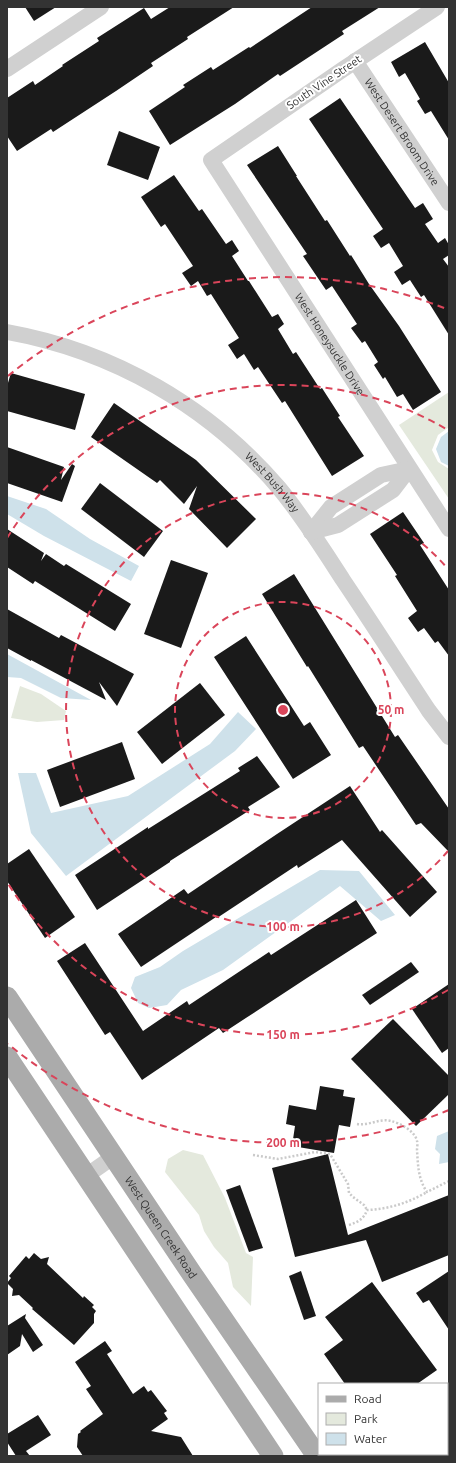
<svg xmlns="http://www.w3.org/2000/svg" width="456" height="1463" viewBox="0 0 456 1463" font-family="Ubuntu,sans-serif">
<style>
.green{fill:#e4e9dd}
.water{fill:#cee1ea}
.building{fill:#1a1a1a}
.lines{fill:none;stroke-linecap:round;stroke-linejoin:round}
.path{stroke:#cacaca;stroke-width:2.5;stroke-dasharray:2 2;stroke-linecap:butt}
.minor{stroke:#d0d0d0;stroke-width:16}
.major{stroke:#ababab;stroke-width:21}
.ring{fill:none;stroke:#da455a;stroke-width:2;stroke-dasharray:7 5}
.labels{text-anchor:middle;dominant-baseline:central;stroke-width:4;stroke-linejoin:round;paint-order:stroke}
.street-label{font-size:11px;fill:#333;stroke:#fff}
.centre{fill:#da455a;stroke:#fff;stroke-width:2}
.ring-label{font-size:12px;text-anchor:middle;font-weight:bold;fill:#da455a;stroke:#fff;stroke-width:4;stroke-linejoin:round;paint-order:stroke}
</style>
<rect width="100%" height="100%" fill="#fff"/>
<!-- green -->
<g class="green">
<path d="M 449,392 L 449,427 L 438,435 L 432,450 L 438,462 L 449,469 L 449,499 L 399,425 Z"/>
<path d="M 20,686 L 41,694 L 66,711 L 64,720 L 37,722 L 11,718 Z"/>
<path d="M 183,1150 L 203,1155 L 225,1198 L 246,1253 L 253,1257 L 251,1306 L 233,1287 L 228,1263 L 214,1247 L 204,1231 L 199,1215 L 165,1172 L 168,1159 Z"/>
</g>
<!-- water -->
<g class="water">
<path d="M 449,431 L 449,466 L 441,462 L 436,449 L 441,437 Z"/>
<path d="M 7,496 L 46,509 L 90,539 L 139,566 L 131,581 L 44,536 L 7,514 Z"/>
<path d="M 7,654 L 91,700 L 61,698 L 21,678 L 7,677 Z"/>
<path d="M 238,712 L 256,729 L 235,751 L 66,876 L 31,833 L 18,773 L 36,773 L 51,813 L 128,796 L 210,744 Z"/>
<path d="M 320,870 L 359,871 L 395,915 L 381,921 L 340,886 L 223,970 L 181,990 L 167,1005 L 149,1008 L 138,1003 L 131,988 L 135,977 L 160,967 L 183,951 Z"/>
<path d="M 449,1131 L 449,1162 L 439,1164 L 440,1154 L 435,1149 L 437,1136 Z"/>
</g>
<!-- building -->
<g class="building">
<path d="M 25,7 L 56,7 L 34,21 Z"/>
<path d="M 170,7 L 234,7 L 187,37 L 188,39 L 151,63 L 153,66 L 116,91 L 53,132 L 51,129 L 17,151 L 7,136 L 7,98 L 33,81 L 35,85 L 63,66 L 62,65 L 99,41 L 97,38 L 144,8 L 151,19 Z"/>
<path d="M 312,7 L 380,7 L 342,31 L 344,34 L 280,76 L 278,74 L 235,104 L 170,145 L 149,111 L 185,87 L 183,85 L 211,67 L 213,70 L 249,47 L 250,48 Z"/>
<path d="M 425,42 L 449,83 L 449,140 L 431,111 L 425,114 L 417,101 L 420,99 L 405,73 L 399,77 L 391,62 Z"/>
<path d="M 340,98 L 415,208 L 423,203 L 433,219 L 425,224 L 438,243 L 445,238 L 449,245 L 449,255 L 443,259 L 449,267 L 449,335 L 424,295 L 421,297 L 410,280 L 402,285 L 394,272 L 403,266 L 389,243 L 381,248 L 373,236 L 383,229 L 309,119 Z"/>
<path d="M 119,131 L 160,147 L 148,180 L 107,165 Z"/>
<path d="M 278,146 L 297,176 L 296,176 L 325,221 L 327,220 L 350,256 L 351,255 L 369,284 L 399,326 L 441,392 L 413,410 L 403,394 L 397,397 L 385,377 L 383,379 L 374,365 L 378,362 L 365,341 L 362,343 L 351,328 L 357,324 L 332,286 L 326,290 L 303,256 L 307,254 L 247,165 Z"/>
<path d="M 174,175 L 199,211 L 202,209 L 226,244 L 232,240 L 239,251 L 232,256 L 248,281 L 249,281 L 272,317 L 278,314 L 284,324 L 278,329 L 293,354 L 296,352 L 320,389 L 322,388 L 340,416 L 338,417 L 364,456 L 332,476 L 285,401 L 282,403 L 258,367 L 254,370 L 244,354 L 237,359 L 228,345 L 239,338 L 211,294 L 207,296 L 198,281 L 191,286 L 182,273 L 193,266 L 165,224 L 161,227 L 141,197 Z"/>
<path d="M 11,373 L 85,394 L 75,430 L 7,411 L 7,386 Z"/>
<path d="M 114,403 L 196,460 L 256,519 L 227,548 L 189,509 L 197,486 L 184,504 L 160,480 L 157,483 L 91,437 Z"/>
<path d="M 7,447 L 64,467 L 61,480 L 72,464 L 75,466 L 62,502 L 7,483 Z"/>
<path d="M 100,483 L 163,531 L 144,557 L 81,509 Z"/>
<path d="M 403,512 L 424,543 L 420,545 L 449,590 L 449,656 L 438,641 L 435,643 L 424,628 L 418,632 L 408,618 L 417,611 L 395,576 L 397,575 L 370,534 Z"/>
<path d="M 7,529 L 44,553 L 41,561 L 46,554 L 64,566 L 66,564 L 131,604 L 115,631 L 35,581 L 33,584 L 7,567 Z"/>
<path d="M 171,560 L 208,573 L 181,648 L 144,634 Z"/>
<path d="M 294,574 L 395,737 L 398,735 L 449,809 L 449,852 L 421,823 L 416,825 L 363,746 L 359,748 L 308,666 L 307,667 L 262,594 Z"/>
<path d="M 7,609 L 59,638 L 61,635 L 134,674 L 117,706 L 99,682 L 106,700 L 31,660 L 31,661 L 7,648 Z"/>
<path d="M 246,636 L 304,726 L 310,722 L 331,755 L 293,779 L 214,657 Z"/>
<path d="M 200,683 L 225,715 L 162,764 L 137,732 Z"/>
<path d="M 122,742 L 135,779 L 60,807 L 47,770 Z"/>
<path d="M 257,756 L 280,787 L 248,807 L 250,810 L 170,861 L 170,862 L 97,910 L 75,875 L 148,827 L 148,829 L 240,771 L 238,768 Z"/>
<path d="M 350,786 L 380,832 L 382,830 L 437,892 L 410,917 L 342,840 L 298,868 L 297,865 L 217,918 L 216,917 L 141,967 L 118,934 L 184,889 L 188,894 L 277,834 Z"/>
<path d="M 29,849 L 75,917 L 45,938 L 7,881 L 7,864 Z"/>
<path d="M 356,900 L 377,933 L 310,976 L 223,1033 L 219,1028 L 142,1080 L 110,1032 L 105,1035 L 57,961 L 85,943 L 143,1031 L 187,1001 L 189,1005 L 269,952 L 271,955 Z"/>
<path d="M 411,962 L 419,972 L 370,1005 L 362,995 Z"/>
<path d="M 449,984 L 449,1048 L 442,1053 L 412,1009 Z"/>
<path d="M 393,1019 L 449,1076 L 449,1094 L 416,1126 L 351,1059 Z"/>
<path d="M 320,1086 L 344,1090 L 343,1096 L 355,1098 L 350,1127 L 339,1125 L 334,1153 L 292,1146 L 295,1126 L 286,1124 L 289,1105 L 316,1110 Z"/>
<path d="M 328,1154 L 348,1235 L 449,1195 L 449,1255 L 382,1282 L 366,1240 L 295,1257 L 272,1168 Z"/>
<path d="M 240,1185 L 263,1248 L 249,1252 L 226,1190 Z"/>
<path d="M 34,1253 L 41,1259 L 49,1257 L 47,1264 L 83,1298 L 84,1296 L 94,1305 L 92,1307 L 96,1311 L 94,1314 L 94,1323 L 74,1345 L 32,1309 L 33,1308 L 19,1295 L 12,1296 L 13,1289 L 7,1283 L 11,1278 L 9,1276 L 26,1256 L 29,1259 Z"/>
<path d="M 301,1271 L 316,1316 L 304,1320 L 289,1276 Z"/>
<path d="M 449,1271 L 449,1330 L 429,1300 L 423,1303 L 416,1293 Z"/>
<path d="M 372,1282 L 437,1370 L 417,1384 L 345,1384 L 324,1354 L 343,1340 L 325,1317 Z"/>
<path d="M 26,1314 L 25,1318 L 43,1345 L 33,1352 L 22,1334 L 20,1346 L 7,1355 L 7,1326 Z"/>
<path d="M 105,1341 L 112,1351 L 107,1354 L 133,1394 L 144,1386 L 148,1392 L 151,1390 L 167,1411 L 164,1413 L 168,1419 L 151,1431 L 181,1437 L 193,1456 L 83,1456 L 77,1447 L 78,1434 L 81,1432 L 80,1431 L 103,1414 L 86,1389 L 91,1386 L 75,1362 Z"/>
<path d="M 38,1415 L 51,1435 L 26,1451 L 30,1456 L 16,1456 L 7,1442 L 7,1434 Z"/>
</g>
<g class="lines">
<!-- path -->
<g class="path">
<path d="M 357,1124 C 369,1126 379,1118 391,1121 C 400,1123 415,1131 417,1141 C 418,1143 417,1147 417,1150 C 418,1165 418,1179 427,1192 L 449,1181"/>
<path d="M 253,1155 L 278,1159 L 315,1152 L 330,1154 L 348,1184 L 349,1193 L 353,1197 L 364,1205 L 367,1210"/>
<path d="M 349,1225 C 358,1222 364,1219 367,1210 C 389,1209 408,1203 427,1192"/>
</g>
<!-- minor -->
<g class="minor">
<path id="s1" d="M 437,7 L 342,70 L 211,160 L 449,529"/>
<path id="s2" d="M 355,61 L 449,203"/>
<path d="M 7,69 L 101,7"/>
<path id="s3" d="M 7,332 C 113,351 209,406 279,488 C 303,517 323,549 343,580 C 372,623 400,667 429,711 L 449,737"/>
<path d="M 311,532 L 331,507 L 381,475 L 409,469"/>
<path d="M 311,532 L 338,525 L 393,490 L 409,469"/>
<path d="M 86,1176 L 113,1157"/>
</g>
<!-- major -->
<g class="major">
<path id="s4" d="M 7,997 L 192,1274 L 317,1456"/>
<path d="M 7,1057 L 273,1456"/>
</g>
</g>
<!-- distance rings -->
<g class="ring">
<circle cx="283" cy="710" r="108"/>
<path d="M448 851A217 217 0 1 1 448 569"/>
<path d="M448 990A325 325 0 0 1 7 882M7 538A325 325 0 0 1 448 430"/>
<path d="M449 1110A433 433 0 0 1 8 1044M8 376A433 433 0 0 1 449 310"/>
</g>
<g class="labels">
<!-- street labels -->
<g class="street-label">
<text transform="translate(324 82) rotate(-34)">South Vine Street</text>
<text stroke="none"><textPath href="#s2" startOffset="85">West Desert Broom Drive</textPath></text>
<text stroke="none"><textPath href="#s1" startOffset="492">West Honeysuckle Drive</textPath></text>
<text stroke="none"><textPath href="#s3" startOffset="311">West Bush Way</textPath></text>
<text stroke="none"><textPath href="#s4" startOffset="277">West Queen Creek Road</textPath></text>
</g>
</g>
<circle cx="283" cy="710" r="6" class="centre"/>
<g class="ring-label">
<text x="391" y="714">50 m</text>
<text x="283" y="931">100 m</text>
<text x="283" y="1039">150 m</text>
<text x="283" y="1147">200 m</text>
</g>
<!-- border -->
<rect width="456" height="1463" fill="none" stroke="#333333" stroke-width="16"/>
<!-- legend -->
<rect x="318" y="1383" width="130" height="72" fill="#ffffff" stroke="#adadad"/>
<rect x="326" y="1396" width="20" height="6" fill="#ababab" stroke="#adadad"/>
<text x="354" y="1403" font-size="12" fill="#333333">Road</text>
<rect x="326" y="1413" width="20" height="12" fill="#e4e9dd" stroke="#adadad"/>
<text x="354" y="1423" font-size="12" fill="#333333">Park</text>
<rect x="326" y="1433" width="20" height="12" fill="#cee1ea" stroke="#adadad"/>
<text x="354" y="1443" font-size="12" fill="#333333">Water</text>
</svg>
